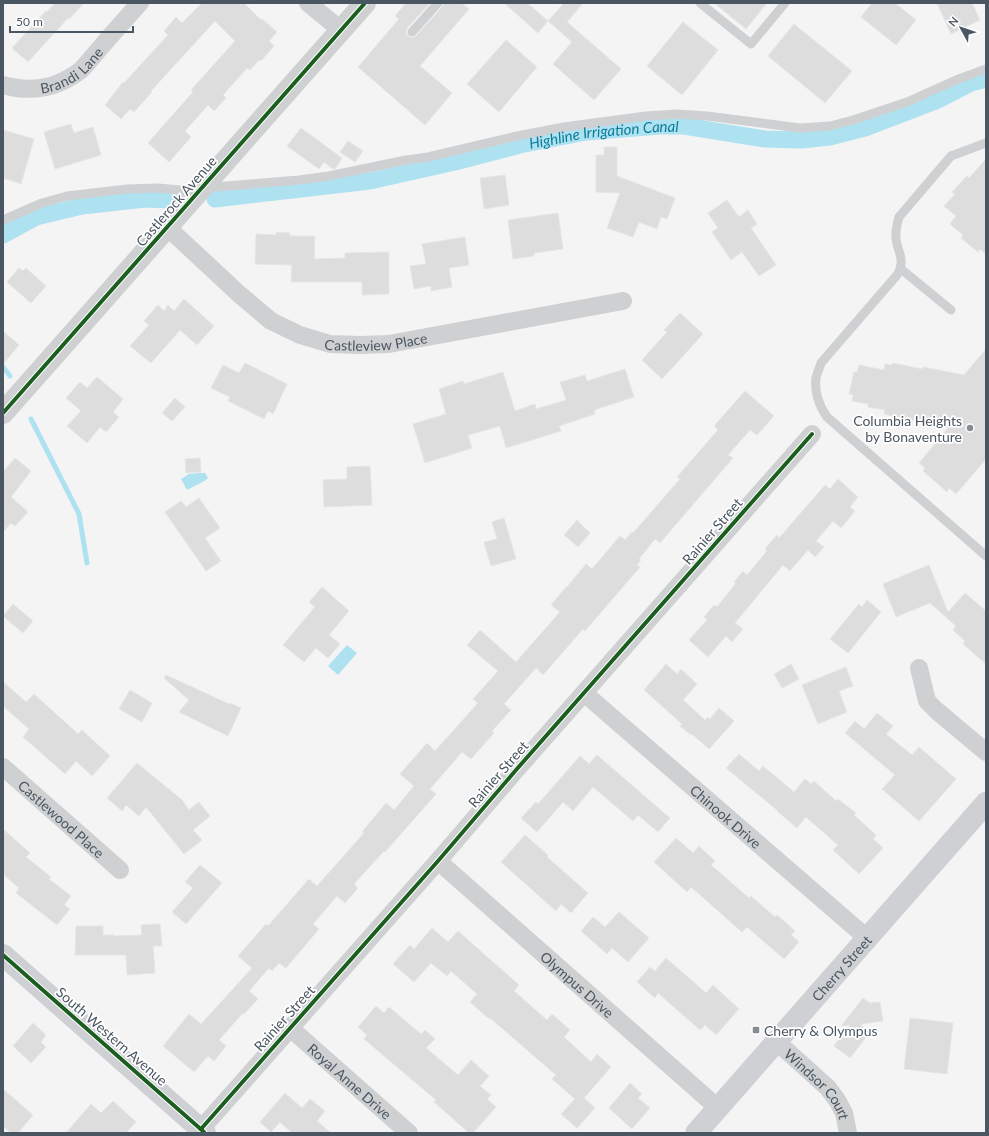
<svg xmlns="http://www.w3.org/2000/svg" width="989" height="1136" viewBox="0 0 989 1136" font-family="Lato,sans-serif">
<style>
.water{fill:#aee2f0}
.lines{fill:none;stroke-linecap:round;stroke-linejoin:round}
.stream{stroke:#aee2f0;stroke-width:5}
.canal{stroke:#aee2f0;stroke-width:17}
.building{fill:#ddddde;stroke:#e5e6e7}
.service{stroke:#ced0d2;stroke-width:9}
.minor{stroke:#ced0d2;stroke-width:18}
.tertiary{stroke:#ced0d2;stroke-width:22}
.secondary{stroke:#ced0d4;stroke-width:22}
.cycleway-casing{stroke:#fff;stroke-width:6}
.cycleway{stroke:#1b5e20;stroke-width:4}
.poi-dot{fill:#868d94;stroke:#fff;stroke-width:1.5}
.labels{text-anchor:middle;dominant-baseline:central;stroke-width:3.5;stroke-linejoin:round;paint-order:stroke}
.street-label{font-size:14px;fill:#4a5661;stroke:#fff}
.poi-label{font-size:14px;fill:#4a5661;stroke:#fff;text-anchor:end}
.water-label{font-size:15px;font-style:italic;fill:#0c7c9b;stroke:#fff}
</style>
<rect width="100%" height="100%" fill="#f4f4f4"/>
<!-- water -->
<g class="water">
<path d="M 199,473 L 205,473 L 208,478 C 204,482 192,487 187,490 L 181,479 L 189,474 Z"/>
<path d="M 347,645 L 357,653 L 338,675 L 328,666 Z"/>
</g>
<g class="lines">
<!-- stream -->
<g class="stream">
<path d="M 3,367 L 10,376"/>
<path d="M 31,419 L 79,514 L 87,563"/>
</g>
<!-- canal -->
<g class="canal">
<path id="s1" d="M 215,199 L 370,181 L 455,162 L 520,145 L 586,132 L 660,126 L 684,126 L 765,139 L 801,140 L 830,137 L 865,128 L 938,100 L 971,83 L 986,79"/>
<path d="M 3,235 L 36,217 L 82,206 L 145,199 L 172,200"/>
</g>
</g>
<!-- building -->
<g class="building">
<path d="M 52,3 L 84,3 L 69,19 L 68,18 L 28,62 L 12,48 L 46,11 L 47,12 L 54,4 Z"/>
<path d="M 202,3 L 244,3 L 261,20 L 262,19 L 277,32 L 269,41 L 274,46 L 261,61 L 259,60 L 250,70 L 247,68 L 223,95 L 226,98 L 214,111 L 208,105 L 185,131 L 191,137 L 169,162 L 148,143 L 193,92 L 191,90 L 235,41 L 215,21 L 151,91 L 152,92 L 134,112 L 130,109 L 121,119 L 105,105 L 123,82 L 124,83 L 168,35 L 164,31 L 176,17 L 182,23 Z"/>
<path d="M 406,3 L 430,3 L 407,28 L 406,34 L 411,38 L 416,36 L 442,7 L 444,3 L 462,3 L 469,9 L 420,66 L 452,93 L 425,125 L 358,67 L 399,19 L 395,16 Z"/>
<path d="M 504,3 L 527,3 L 548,21 L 538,33 Z"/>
<path d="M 564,3 L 583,3 L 567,22 L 621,69 L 594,100 L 553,64 L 572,42 L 548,21 Z"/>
<path d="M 714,3 L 767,3 L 746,29 Z"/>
<path d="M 872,3 L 895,3 L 916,20 L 896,45 L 861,17 Z"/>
<path d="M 937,3 L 972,3 L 980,20 L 951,34 Z"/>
<path d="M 683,22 L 718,50 L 682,95 L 647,66 Z"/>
<path d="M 794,24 L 852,71 L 825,103 L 768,56 Z"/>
<path d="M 506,40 L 537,67 L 499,112 L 467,84 Z"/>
<path d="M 71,124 L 74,133 L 93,127 L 101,155 L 55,169 L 44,132 Z"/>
<path d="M 301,128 L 342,158 L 335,169 L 333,169 L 324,162 L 319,169 L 287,146 Z"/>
<path d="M 3,130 L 34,139 L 21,184 L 3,178 Z"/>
<path d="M 348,141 L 363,151 L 355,162 L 340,152 Z"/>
<path d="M 604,147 L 617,147 L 617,176 L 675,198 L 667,219 L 661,217 L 657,229 L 639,222 L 633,237 L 607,228 L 620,193 L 596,192 L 596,155 L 604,155 Z"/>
<path d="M 986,159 L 986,254 L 980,249 L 978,252 L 961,238 L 963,235 L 950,224 L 956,216 L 944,206 L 955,194 L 952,192 L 967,176 L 969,178 Z"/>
<path d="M 505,175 L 509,205 L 484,209 L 480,178 Z"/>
<path d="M 727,200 L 739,217 L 748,210 L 757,224 L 751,228 L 776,265 L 759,276 L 742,252 L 731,260 L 712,232 L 718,228 L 708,213 Z"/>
<path d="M 558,213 L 563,249 L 534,253 L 534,256 L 513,259 L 508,220 Z"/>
<path d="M 276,232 L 290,233 L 290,236 L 315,236 L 314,259 L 345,258 L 345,253 L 389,252 L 389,294 L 362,295 L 362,282 L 291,282 L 292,265 L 255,264 L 256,234 L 276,235 Z"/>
<path d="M 465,237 L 469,265 L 449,268 L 452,287 L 431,291 L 431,286 L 414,289 L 410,266 L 426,264 L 422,244 Z"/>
<path d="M 19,268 L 23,271 L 26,268 L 46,286 L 31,303 L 7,282 Z"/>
<path d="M 184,299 L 214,326 L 197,345 L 180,330 L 151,363 L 130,346 L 149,325 L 144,321 L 158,305 L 164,311 L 168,305 L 174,311 Z"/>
<path d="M 680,313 L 703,334 L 662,379 L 642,360 L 667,332 L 664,330 Z"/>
<path d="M 3,331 L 19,345 L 3,364 Z"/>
<path d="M 986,349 L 986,459 L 956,494 L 949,488 L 947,492 L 923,471 L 925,468 L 919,463 L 948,428 L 884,414 L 885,410 L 868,407 L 868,404 L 852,401 L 853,395 L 849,394 L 854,372 L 857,372 L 859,365 L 884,370 L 885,364 L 892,365 L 893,363 L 922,369 L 923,367 L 964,375 Z"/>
<path d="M 245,363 L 287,384 L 273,414 L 268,411 L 264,419 L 228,401 L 230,397 L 211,388 L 223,365 L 239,373 Z"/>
<path d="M 625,369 L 634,397 L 594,410 L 595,414 L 559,426 L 561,431 L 506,448 L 500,426 L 468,435 L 472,448 L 425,463 L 413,424 L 446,414 L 439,389 L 463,381 L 464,384 L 503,372 L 515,411 L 535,404 L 536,409 L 566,400 L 560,382 L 585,375 L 587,381 Z"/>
<path d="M 97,377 L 123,399 L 113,412 L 119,417 L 106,432 L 100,427 L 87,443 L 67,426 L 81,411 L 66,398 L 80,382 L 87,388 Z"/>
<path d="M 745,391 L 774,416 L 757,435 L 750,430 L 728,455 L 733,458 L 660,543 L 655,539 L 639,559 L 641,560 L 637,565 L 640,567 L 585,631 L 583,629 L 543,675 L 536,668 L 504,704 L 511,710 L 492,731 L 494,733 L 471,759 L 462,752 L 430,789 L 436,794 L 385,852 L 384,851 L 354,884 L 358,888 L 345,903 L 337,896 L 313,924 L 319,929 L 286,968 L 279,963 L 272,971 L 269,968 L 249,991 L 258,999 L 244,1014 L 243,1013 L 219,1040 L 226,1046 L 214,1061 L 208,1056 L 194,1072 L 163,1046 L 189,1014 L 201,1024 L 252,968 L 238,956 L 266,924 L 268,926 L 309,879 L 317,886 L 364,833 L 362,832 L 386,803 L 394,810 L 414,786 L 400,774 L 427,743 L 435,751 L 478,703 L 473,699 L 498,671 L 467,645 L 480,630 L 516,662 L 560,612 L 551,605 L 567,586 L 567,587 L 586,564 L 592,569 L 620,536 L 625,540 L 632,532 L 633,533 L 680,479 L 677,477 L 718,430 L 714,426 Z"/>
<path d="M 175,398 L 185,407 L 172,421 L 162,413 Z"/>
<path d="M 15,458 L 31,471 L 11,497 L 28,512 L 15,526 L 11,523 L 3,532 L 3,472 Z"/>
<path d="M 200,458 L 201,472 L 186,473 L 185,459 Z"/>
<path d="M 370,466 L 372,505 L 324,507 L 323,480 L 347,479 L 347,467 Z"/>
<path d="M 838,479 L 858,497 L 850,507 L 855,511 L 841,528 L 833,521 L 816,541 L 824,547 L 815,557 L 808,550 L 790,571 L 783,565 L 735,623 L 743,629 L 732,642 L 726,636 L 708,657 L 689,640 L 707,620 L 704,617 L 714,605 L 717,607 L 736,583 L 734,582 L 743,571 L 747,575 L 767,551 L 765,549 L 777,535 L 779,538 L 825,485 L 830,489 Z"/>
<path d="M 199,498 L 220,528 L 205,538 L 221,561 L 206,571 L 165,512 L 181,501 L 186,507 Z"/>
<path d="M 504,518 L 516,559 L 491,566 L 484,542 L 497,539 L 492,522 Z"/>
<path d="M 577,520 L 590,533 L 578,547 L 564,535 Z"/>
<path d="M 929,565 L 948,612 L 965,593 L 986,611 L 986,664 L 963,644 L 965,641 L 953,630 L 956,626 L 930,603 L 896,617 L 883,584 Z"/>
<path d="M 322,587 L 349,611 L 329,635 L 340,644 L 328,658 L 316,648 L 304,662 L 283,645 L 315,607 L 309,602 Z"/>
<path d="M 867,600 L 881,612 L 848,653 L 830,639 L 859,604 L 862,607 Z"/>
<path d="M 13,604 L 33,621 L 23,633 L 3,616 Z"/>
<path d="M 666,664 L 677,674 L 681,669 L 697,684 L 683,700 L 705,720 L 708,717 L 710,719 L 719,708 L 734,721 L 709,749 L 692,734 L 691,735 L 680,726 L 682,724 L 644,690 Z"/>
<path d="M 791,664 L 799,679 L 782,688 L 774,674 Z"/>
<path d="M 846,667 L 853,686 L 839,691 L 847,712 L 818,724 L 802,685 Z"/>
<path d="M 166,675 L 229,704 L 230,703 L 241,708 L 228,736 L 179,712 L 189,700 L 164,678 Z"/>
<path d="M 3,682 L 26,702 L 34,694 L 78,734 L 82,730 L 110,756 L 92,776 L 76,761 L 65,774 L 23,737 L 29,729 L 3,706 Z"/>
<path d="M 130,690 L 152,703 L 142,722 L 119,709 Z"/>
<path d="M 877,713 L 893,726 L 886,734 L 912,755 L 919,747 L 956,779 L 919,821 L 882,789 L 895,775 L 845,733 L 855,721 L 864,729 Z"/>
<path d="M 739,754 L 759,771 L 763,766 L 794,792 L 805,779 L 811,784 L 814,781 L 836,801 L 838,799 L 856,813 L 854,815 L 876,835 L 873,839 L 883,848 L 859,874 L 833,850 L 838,845 L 806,817 L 797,828 L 777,811 L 778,811 L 726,768 Z"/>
<path d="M 597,755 L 670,818 L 658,832 L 638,815 L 633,821 L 593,787 L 573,811 L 563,802 L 537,832 L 521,818 L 536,802 L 538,804 L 580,756 L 589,764 Z"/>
<path d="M 137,763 L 182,800 L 189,810 L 199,802 L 210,816 L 193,830 L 202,840 L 184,854 L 146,807 L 139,816 L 126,805 L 122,811 L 107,798 Z"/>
<path d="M 3,829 L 30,853 L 26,857 L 51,877 L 49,879 L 71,896 L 64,905 L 70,909 L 57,925 L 16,893 L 19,888 L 3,874 Z"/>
<path d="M 525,835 L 548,855 L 547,857 L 588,893 L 571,913 L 561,904 L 556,911 L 501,862 Z"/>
<path d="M 676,838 L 693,853 L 699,846 L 715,861 L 711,865 L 749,898 L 751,896 L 775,917 L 777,915 L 795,931 L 791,935 L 799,942 L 784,959 L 747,927 L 742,932 L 691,887 L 687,892 L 654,862 Z"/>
<path d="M 200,865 L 222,883 L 186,924 L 172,912 L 193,888 L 185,882 Z"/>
<path d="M 619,912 L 649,938 L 628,962 L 612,948 L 607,954 L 581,931 L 593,917 L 605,927 Z"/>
<path d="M 160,924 L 162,946 L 153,946 L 155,973 L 127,975 L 126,955 L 75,955 L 76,926 L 103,926 L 103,935 L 114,935 L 114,936 L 142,935 L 141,925 Z"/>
<path d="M 432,928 L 448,942 L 458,931 L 519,985 L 514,991 L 547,1020 L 552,1014 L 570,1030 L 564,1037 L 591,1062 L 597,1054 L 611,1067 L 584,1098 L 595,1108 L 577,1128 L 561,1114 L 575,1099 L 552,1079 L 556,1075 L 490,1018 L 489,1019 L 470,1002 L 477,994 L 451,971 L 447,976 L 431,963 L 414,982 L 393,964 L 410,945 L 414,949 Z"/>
<path d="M 666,958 L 706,993 L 713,985 L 739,1009 L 716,1035 L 705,1025 L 700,1030 L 658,993 L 655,998 L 637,982 L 650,967 L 655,971 Z"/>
<path d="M 863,998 L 870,1003 L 880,1002 L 883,1021 L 861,1024 L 867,1036 L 850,1058 L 834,1046 L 850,1025 L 841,1026 Z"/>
<path d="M 376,1006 L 384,1013 L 389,1007 L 421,1034 L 425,1030 L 435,1039 L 426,1048 L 458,1075 L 471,1060 L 489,1076 L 480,1086 L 491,1095 L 487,1099 L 496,1107 L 473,1133 L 469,1133 L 434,1102 L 436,1100 L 364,1039 L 367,1035 L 358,1027 Z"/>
<path d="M 910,1018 L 953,1023 L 947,1074 L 904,1069 Z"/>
<path d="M 33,1023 L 46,1035 L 41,1042 L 46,1047 L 31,1063 L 13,1046 Z"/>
<path d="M 630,1083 L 642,1094 L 638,1098 L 650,1108 L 632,1129 L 609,1108 Z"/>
<path d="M 3,1089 L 33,1115 L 18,1133 L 11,1133 L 3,1126 Z"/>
<path d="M 285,1093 L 302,1108 L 310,1099 L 325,1111 L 317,1121 L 331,1133 L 292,1133 L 280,1122 L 271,1132 L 260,1122 Z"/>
<path d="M 113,1101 L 136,1122 L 126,1133 L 66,1133 L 91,1104 L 101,1113 Z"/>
</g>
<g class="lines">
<!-- service -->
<g class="service">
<path d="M 700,3 L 751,44 L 785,3"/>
<path d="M 412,32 L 438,3"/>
<path d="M 986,143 L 951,156 L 899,217 C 897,224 895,231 896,239 C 898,253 906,260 897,275 L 821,363 C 820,367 817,373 816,378 C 814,391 819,406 827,417 L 986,556"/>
<path d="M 3,220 L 42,203 L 67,196 L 127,189 L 158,188 L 180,190 L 299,180 L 329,176 L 406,160 L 428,157 L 517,136 L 564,127 L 646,116 L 677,114 L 707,116 L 800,128 L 830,126 L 853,120 L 907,102 L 956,80 L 986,69"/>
<path d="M 901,269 L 951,310"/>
</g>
<!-- minor -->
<g class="minor">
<path d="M 308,3 L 341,30"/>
<path id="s2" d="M 3,85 C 31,93 58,88 81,70 C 88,63 95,54 101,47 C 114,32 127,17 140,3"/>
<path id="s3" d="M 167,227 L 239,294 L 271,321 L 300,335 L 330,344 L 360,345 L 389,344 L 623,301"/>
<path d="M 919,668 L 927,701 L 937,711 L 986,752"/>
<path id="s4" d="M 584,693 L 867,938"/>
<path id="s5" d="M 3,767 L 120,870"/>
<path id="s6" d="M 438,861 L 718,1108"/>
<path id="s7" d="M 290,1028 L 409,1133"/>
<path id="s8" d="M 777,1042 L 828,1088 L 837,1100 L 844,1113 L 848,1133"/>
<path d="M 201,1129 L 438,861 L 516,770 L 812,434"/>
</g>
<!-- tertiary -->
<path class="tertiary" d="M 3,413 L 365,3"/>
<!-- secondary -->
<g class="secondary">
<path d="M 3,955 L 205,1133"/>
<path id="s9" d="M 696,1133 L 986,803"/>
</g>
<defs>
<g id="cycleway">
<path d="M 3,413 L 365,3"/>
<path d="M 3,955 L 204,1132"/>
<path d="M 201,1129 L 438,861 L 516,770 L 812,434"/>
</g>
</defs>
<!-- cycleway casing -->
<use href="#cycleway" class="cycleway-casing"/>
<!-- cycleway -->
<use href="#cycleway" class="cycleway"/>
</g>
<!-- markers -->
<g class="poi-dot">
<circle cx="970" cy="428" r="4"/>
<rect x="752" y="1026" width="8" height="8" rx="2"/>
</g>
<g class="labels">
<!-- street labels -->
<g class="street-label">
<text stroke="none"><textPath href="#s2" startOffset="74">Brandi Lane</textPath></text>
<text transform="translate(176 201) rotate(-49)">Castlerock Avenue</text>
<text stroke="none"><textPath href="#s3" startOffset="250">Castleview Place</textPath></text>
<text transform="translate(712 531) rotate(-49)">Rainier Street</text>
<text transform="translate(498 774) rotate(-49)">Rainier Street</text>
<text stroke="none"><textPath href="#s4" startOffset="188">Chinook Drive</textPath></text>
<text stroke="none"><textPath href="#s5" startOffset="78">Castlewood Place</textPath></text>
<text stroke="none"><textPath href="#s9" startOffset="220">Cherry Street</textPath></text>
<text stroke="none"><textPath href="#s6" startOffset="186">Olympus Drive</textPath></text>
<text transform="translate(284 1018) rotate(-48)">Rainier Street</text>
<text transform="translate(112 1036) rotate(41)">South Western Avenue</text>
<text stroke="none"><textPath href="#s7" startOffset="80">Royal Anne Drive</textPath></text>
<text stroke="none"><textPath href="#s8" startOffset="59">Windsor Court</textPath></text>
</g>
<!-- poi labels -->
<g class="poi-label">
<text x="962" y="420">Columbia Heights<tspan x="962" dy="16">by Bonaventure</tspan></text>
<text x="764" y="1030" text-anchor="start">Cherry &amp; Olympus</text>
</g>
<!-- water labels -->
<g class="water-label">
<text stroke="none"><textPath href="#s1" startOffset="395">Highline Irrigation Canal</textPath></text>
</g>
</g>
<!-- border -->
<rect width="989" height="1136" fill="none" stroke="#4a5661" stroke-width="8"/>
<!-- north arrow -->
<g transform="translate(961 28) rotate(310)" stroke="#ffffff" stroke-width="3" paint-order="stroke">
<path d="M0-3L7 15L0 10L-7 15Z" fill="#4a5661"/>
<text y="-6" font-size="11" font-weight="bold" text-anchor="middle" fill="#4a5661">N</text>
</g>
<!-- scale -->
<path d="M10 26v6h123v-6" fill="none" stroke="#4a5661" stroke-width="2"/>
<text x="16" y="26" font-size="12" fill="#4a5661" stroke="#ffffff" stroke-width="3" paint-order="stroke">50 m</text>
</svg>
